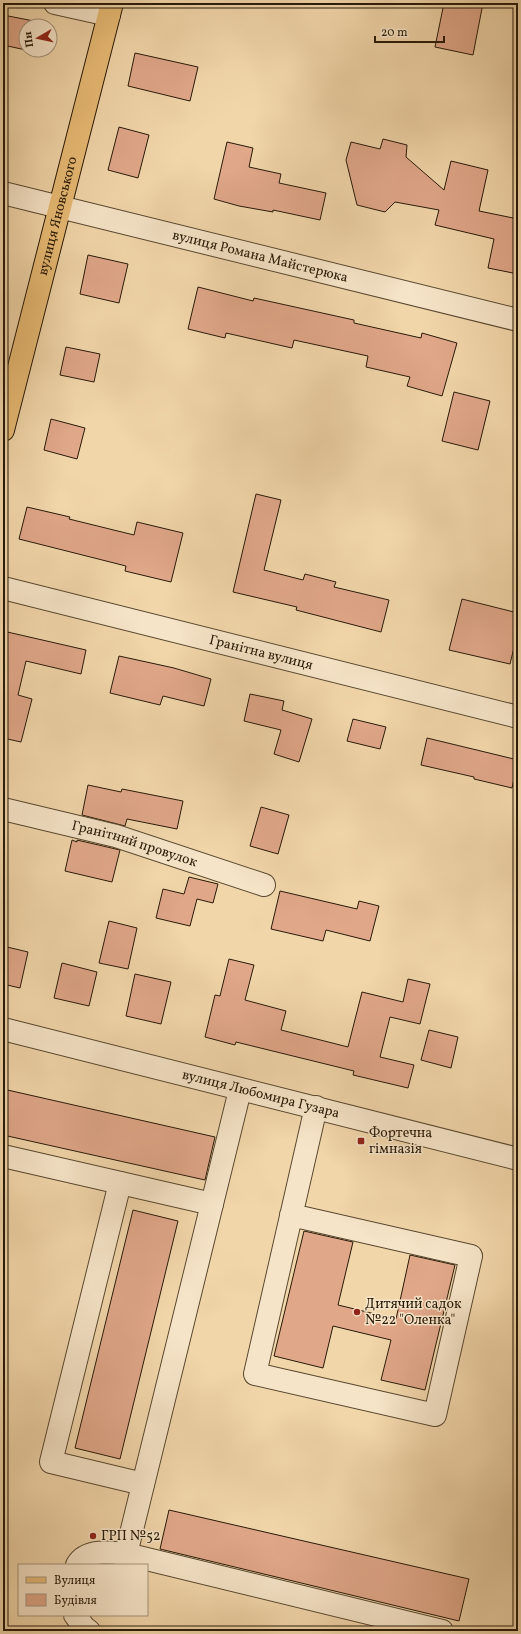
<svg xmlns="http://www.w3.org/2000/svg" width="521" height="1634" viewBox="0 0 521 1634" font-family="Vollkorn,serif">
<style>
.building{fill:#e0a789;stroke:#281a07}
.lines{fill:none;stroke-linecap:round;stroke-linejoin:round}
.minor-casing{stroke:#5a4930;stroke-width:24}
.major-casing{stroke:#281a07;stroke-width:24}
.minor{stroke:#f6e4c8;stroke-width:22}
.major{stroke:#e8bb75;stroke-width:22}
.poi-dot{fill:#8f2418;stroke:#f6e4c8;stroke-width:1.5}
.labels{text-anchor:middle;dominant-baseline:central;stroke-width:3;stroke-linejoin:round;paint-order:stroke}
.street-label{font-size:14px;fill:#281a07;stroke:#f6e4c8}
.poi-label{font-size:14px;fill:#281a07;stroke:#f6e4c8;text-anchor:start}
</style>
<rect width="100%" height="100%" fill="#f1d6aa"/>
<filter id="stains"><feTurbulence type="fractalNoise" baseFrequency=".005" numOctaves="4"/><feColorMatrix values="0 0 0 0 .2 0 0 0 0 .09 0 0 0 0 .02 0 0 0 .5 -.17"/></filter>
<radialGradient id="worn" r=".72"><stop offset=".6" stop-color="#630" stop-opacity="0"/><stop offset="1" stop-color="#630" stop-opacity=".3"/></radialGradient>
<!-- building -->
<g class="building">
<path d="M 444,3 L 483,3 L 473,55 L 435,47 Z"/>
<path d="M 3,15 L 34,21 L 33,26 L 26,26 L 26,50 L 3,45 Z"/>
<path d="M 135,53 L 198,67 L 190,101 L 128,86 Z"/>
<path d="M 119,127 L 149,135 L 138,178 L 108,170 Z"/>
<path d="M 383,139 L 407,145 L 406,157 L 444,190 L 451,161 L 488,170 L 479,211 L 518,219 L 518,274 L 488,268 L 494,239 L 435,225 L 439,210 L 395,202 L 385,212 L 357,205 L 346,160 L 351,142 L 380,149 Z"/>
<path d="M 227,142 L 253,148 L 249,167 L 281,174 L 279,183 L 326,193 L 320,220 L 273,210 L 273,212 L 239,206 L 214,199 Z"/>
<path d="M 88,255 L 128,264 L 119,303 L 80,294 Z"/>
<path d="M 198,287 L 253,301 L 254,298 L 354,320 L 354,323 L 421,338 L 422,333 L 457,343 L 442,396 L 407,386 L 410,377 L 366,367 L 368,356 L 294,340 L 292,348 L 226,333 L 225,338 L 188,329 Z"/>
<path d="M 66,347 L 100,354 L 94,382 L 60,375 Z"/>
<path d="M 454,392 L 490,401 L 478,450 L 442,441 Z"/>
<path d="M 51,419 L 85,428 L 77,459 L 44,450 Z"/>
<path d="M 256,494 L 281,500 L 264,570 L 303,580 L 305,574 L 336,582 L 334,587 L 389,600 L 381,632 L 296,610 L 297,607 L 233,592 Z"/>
<path d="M 27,507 L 70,517 L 69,519 L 134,535 L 137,522 L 183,533 L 171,582 L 125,571 L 126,566 L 19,539 Z"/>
<path d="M 462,599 L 518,613 L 518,631 L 510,664 L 449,650 Z"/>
<path d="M 3,631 L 86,650 L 81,674 L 26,661 L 18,695 L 32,699 L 21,742 L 3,738 Z"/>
<path d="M 119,656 L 174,668 L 211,679 L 204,706 L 163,696 L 160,705 L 110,693 Z"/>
<path d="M 250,694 L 284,701 L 282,710 L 312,719 L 299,762 L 274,754 L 281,730 L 244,721 Z"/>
<path d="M 353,719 L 386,727 L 380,749 L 347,741 Z"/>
<path d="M 427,738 L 518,760 L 512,788 L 474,779 L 474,777 L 421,765 Z"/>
<path d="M 88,785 L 121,792 L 122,789 L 183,801 L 177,829 L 127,819 L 125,826 L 82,815 Z"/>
<path d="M 261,807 L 289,815 L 278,854 L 250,846 Z"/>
<path d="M 72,840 L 77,842 L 77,840 L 120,850 L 112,882 L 65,871 Z"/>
<path d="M 189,877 L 218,884 L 213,903 L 197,899 L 190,926 L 156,918 L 163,889 L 184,894 Z"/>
<path d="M 280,891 L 357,909 L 359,901 L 379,906 L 370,941 L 326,930 L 323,941 L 271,929 Z"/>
<path d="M 109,921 L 137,928 L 128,969 L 99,963 Z"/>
<path d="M 3,946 L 28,952 L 20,988 L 3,984 Z"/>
<path d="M 229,959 L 254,965 L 245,1000 L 286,1011 L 281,1030 L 348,1047 L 362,992 L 403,1002 L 408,979 L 430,984 L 420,1024 L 390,1017 L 380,1057 L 414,1065 L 408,1088 L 353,1075 L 354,1071 L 236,1042 L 235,1045 L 205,1037 L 215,995 L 220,996 Z"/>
<path d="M 62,963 L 97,972 L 89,1006 L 54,998 Z"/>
<path d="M 135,974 L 171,982 L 161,1024 L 126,1016 Z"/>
<path d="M 429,1030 L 458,1037 L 451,1068 L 421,1060 Z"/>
<path d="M 3,1089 L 215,1137 L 205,1180 L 3,1135 Z"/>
<path d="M 133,1210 L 178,1221 L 120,1459 L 75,1448 Z"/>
<path d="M 304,1231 L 353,1242 L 338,1305 L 396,1319 L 410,1255 L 455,1265 L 425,1390 L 381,1380 L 391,1340 L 333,1326 L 323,1368 L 274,1356 Z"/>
<path d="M 169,1510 L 469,1579 L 459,1621 L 160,1549 Z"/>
</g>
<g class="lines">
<defs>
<g id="minor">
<path d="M 55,3 L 109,15"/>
<path id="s1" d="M 3,193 L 518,320"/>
<path id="s2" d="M 3,588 L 518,717"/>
<path id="s3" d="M 3,809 L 116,836 L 264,885"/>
<path id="s4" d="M 3,1029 L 518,1159"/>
<path d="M 240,1090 L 126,1554 L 442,1631"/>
<path d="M 3,1156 L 212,1204"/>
<path d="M 120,1183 L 51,1462 L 143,1484"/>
<path d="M 291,1215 L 471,1256 L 435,1415 L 255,1374 L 316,1107"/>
<path d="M 77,1565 C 86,1549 110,1552 126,1554"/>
<path d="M 75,1615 L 84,1627 L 89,1631"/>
</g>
<g id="major">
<path id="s5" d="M 3,430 L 112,3"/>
</g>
</defs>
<!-- minor casing -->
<use href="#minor" class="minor-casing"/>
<!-- major casing -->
<use href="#major" class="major-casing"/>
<!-- minor -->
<use href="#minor" class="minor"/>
<!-- major -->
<use href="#major" class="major"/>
</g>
<!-- markers -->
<g class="poi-dot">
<rect x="357" y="1137" width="8" height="8" rx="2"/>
<circle cx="357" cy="1312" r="4"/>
<circle cx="93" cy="1536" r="4"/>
</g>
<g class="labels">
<!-- street labels -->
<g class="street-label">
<text stroke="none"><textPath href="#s5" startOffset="221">вулиця Яновського</textPath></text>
<text stroke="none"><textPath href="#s1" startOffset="265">вулиця Романа Майстерюка</textPath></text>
<text stroke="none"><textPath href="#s2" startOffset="266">Гранітна вулиця</textPath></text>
<text stroke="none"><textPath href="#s3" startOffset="136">Гранітний провулок</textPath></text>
<text stroke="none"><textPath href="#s4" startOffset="266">вулиця Любомира Гузара</textPath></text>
</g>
<!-- poi labels -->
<g class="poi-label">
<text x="369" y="1133">Фортечна<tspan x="369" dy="16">гімназія</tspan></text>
<text x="365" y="1304">Дитячий садок<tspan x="365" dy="16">№22 "Оленка"</tspan></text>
<text x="101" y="1536">ГРП №52</text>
</g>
</g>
<!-- margin -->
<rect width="521" height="1634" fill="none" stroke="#f1d6aa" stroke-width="16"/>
<rect x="4" y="4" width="513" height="1626" fill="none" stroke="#281a07" stroke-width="2"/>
<rect x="8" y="8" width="505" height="1618" fill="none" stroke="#281a07"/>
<!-- legend -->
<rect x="18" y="1564" width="130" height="52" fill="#f6e4c8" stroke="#a4937b"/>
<rect x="26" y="1577" width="20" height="6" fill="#e8bb75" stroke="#a4937b"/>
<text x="54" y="1584" font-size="12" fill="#281a07">Вулиця</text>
<rect x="26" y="1594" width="20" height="12" fill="#e0a789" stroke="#a4937b"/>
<text x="54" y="1604" font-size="12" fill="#281a07">Будівля</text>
<!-- north arrow -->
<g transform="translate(38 38) rotate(261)"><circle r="19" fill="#f6e4c8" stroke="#a4937b"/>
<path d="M0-3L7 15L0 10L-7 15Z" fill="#8f2418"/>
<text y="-6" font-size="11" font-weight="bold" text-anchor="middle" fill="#281a07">Пн</text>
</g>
<!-- scale -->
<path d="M375 36v6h69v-6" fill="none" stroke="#281a07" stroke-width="2"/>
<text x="381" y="36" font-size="12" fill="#281a07" stroke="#f6e4c8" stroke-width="3" paint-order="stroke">20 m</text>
<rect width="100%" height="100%" filter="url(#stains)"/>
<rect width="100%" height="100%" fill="url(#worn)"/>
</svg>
